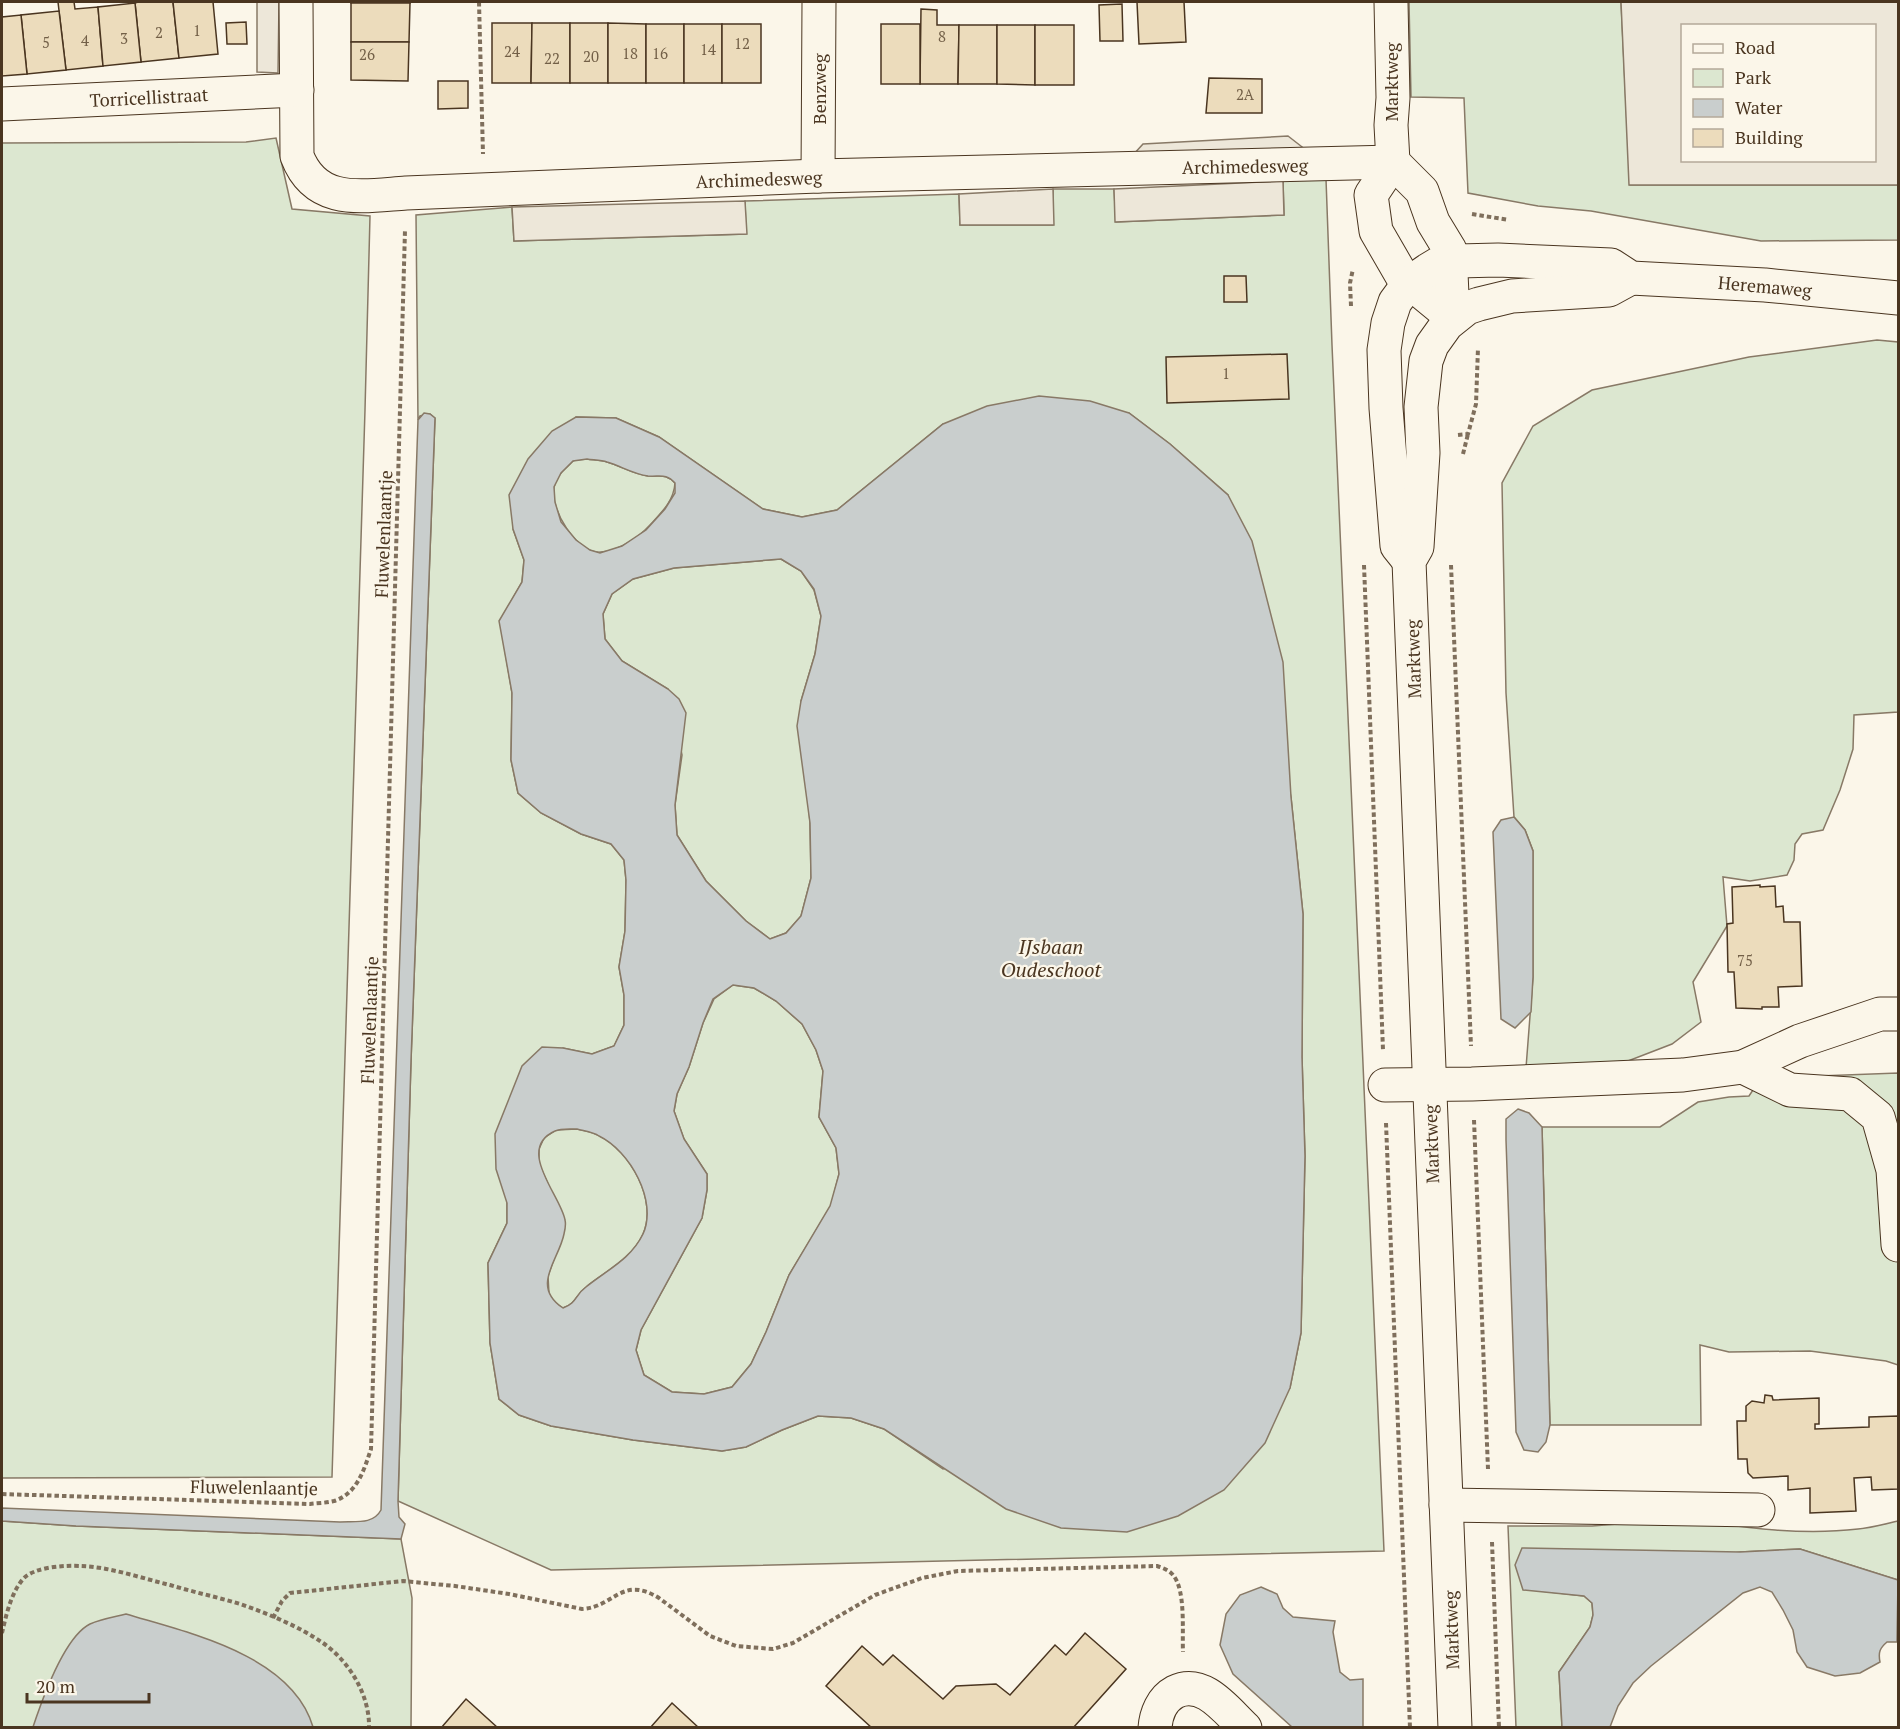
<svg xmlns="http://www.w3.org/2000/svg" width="1900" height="1729" viewBox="0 0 1900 1729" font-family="'PT Serif',serif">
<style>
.green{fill:#dce7d0;stroke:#887966;stroke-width:1.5;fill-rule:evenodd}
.parking{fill:#ede7d9;stroke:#887966;stroke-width:1.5;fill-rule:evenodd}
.water{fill:#c9cecd;stroke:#887966;stroke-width:1.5;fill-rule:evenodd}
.building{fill:#ecdcbc;stroke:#4a3520;stroke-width:1.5}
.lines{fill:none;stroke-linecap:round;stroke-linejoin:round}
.minor-casing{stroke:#4a3520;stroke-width:35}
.path{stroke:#7f6f5c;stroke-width:4;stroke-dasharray:4.5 3;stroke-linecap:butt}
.minor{stroke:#fbf6e9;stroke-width:33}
.labels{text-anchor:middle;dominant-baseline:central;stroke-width:4.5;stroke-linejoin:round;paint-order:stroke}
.number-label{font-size:15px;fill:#725f47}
.street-label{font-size:18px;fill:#4a3520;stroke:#fbf6e9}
.water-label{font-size:20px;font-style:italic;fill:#4a3520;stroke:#fbf6e9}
</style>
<rect width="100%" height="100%" fill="#fbf6e9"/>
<!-- green -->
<g class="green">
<path d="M 1409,2 L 1621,2 L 1630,185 L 1898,185 L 1898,240 L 1761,241 L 1591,211 L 1538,206 L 1468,193 L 1464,98 L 1411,97 Z"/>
<path d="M 276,138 L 292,209 L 370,216 L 365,410 L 332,1477 L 2,1478 L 2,143 L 246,142 Z"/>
<path d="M 1326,179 L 1332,345 L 1384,1551 L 551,1570 L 398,1501 L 411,1061 L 435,418 L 430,414 L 420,416 L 418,420 L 416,215 L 512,207 L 514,241 L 746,234 L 745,201 L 959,194 L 960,225 L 1053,225 L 1053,189 L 1114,189 L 1116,222 L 1284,215 L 1283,181 ZM 1129,413 L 1170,444 L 1228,495 L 1291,797 L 1303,914 L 1302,1057 L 1305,1156 L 1301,1333 L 1290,1388 L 943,1469 L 884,1429 L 851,1418 L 818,1416 L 782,1430 L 746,1447 L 722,1451 L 633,1440 L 551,1426 L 519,1415 L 499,1399 L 490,1343 L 488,1263 L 507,1223 L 507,1203 L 563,1048 L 592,1054 L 614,1046 L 624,1025 L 624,995 L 619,967 L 625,931 L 626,880 L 624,860 L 611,844 L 581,834 L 541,813 L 518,793 L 511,760 L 512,693 L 500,621 L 522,582 L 524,560 L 513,529 L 576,417 L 616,418 L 659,437 L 763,509 L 802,517 L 837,510 L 943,424 Z"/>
<path d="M 1877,340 L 1898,342 L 1898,712 L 1854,715 L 1853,749 L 1840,790 L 1823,830 L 1802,834 L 1795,844 L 1794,860 L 1787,875 L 1750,881 L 1723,877 L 1727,926 L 1693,982 L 1701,1022 L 1672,1044 L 1628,1061 L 1526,1068 L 1533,977 L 1533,851 L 1525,830 L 1514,817 L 1506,693 L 1502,483 L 1533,426 L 1592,390 L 1749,357 Z"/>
<path d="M 587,459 C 593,460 601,460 607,462 C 621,466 633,474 648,476 C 660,477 666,473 675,483 C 674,501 661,513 649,526 C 638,538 618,551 601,552 C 577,555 549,508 554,487 C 556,479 561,472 567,467 C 567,467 573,461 573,461 C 577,459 583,460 587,459 Z"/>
<path d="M 781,559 L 801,571 L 814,590 L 821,616 L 815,654 L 801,701 L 810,823 L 811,878 L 801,916 L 786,933 L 770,939 L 746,921 L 706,881 L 677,835 L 675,805 L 682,755 L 668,689 L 622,661 L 605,639 L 603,614 L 612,594 L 633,579 L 674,568 Z"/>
<path d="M 733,985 L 754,988 L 776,1001 L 802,1024 L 816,1050 L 823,1071 L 819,1117 L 836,1148 L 839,1174 L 831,1206 L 789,1275 L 766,1332 L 751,1364 L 732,1387 L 704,1394 L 672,1392 L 644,1375 L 636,1350 L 641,1330 L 702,1218 L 707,1190 L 707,1174 L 684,1139 L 674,1111 L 677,1094 L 689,1067 L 703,1023 L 714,999 Z"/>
<path d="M 1898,1073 L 1898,1365 L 1886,1361 L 1810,1351 L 1729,1352 L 1700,1345 L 1701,1425 L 1550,1425 L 1542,1127 L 1660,1127 L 1698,1102 L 1729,1097 L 1749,1096 L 1761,1078 Z"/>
<path d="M 577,1129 C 585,1131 593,1132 600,1136 C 630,1151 658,1201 643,1234 C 631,1260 607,1270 586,1287 C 575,1295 577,1303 563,1308 L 554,1302 L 549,1294 L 548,1276 L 554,1259 L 548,1184 L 539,1164 L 539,1149 L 544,1138 L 556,1130 Z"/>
<path d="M 1683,1519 C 1741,1527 1799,1536 1858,1529 C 1871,1528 1885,1524 1898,1521 L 1898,1580 L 1800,1549 L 1740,1552 L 1523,1589 L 1584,1596 L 1592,1603 L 1593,1615 L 1590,1627 L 1559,1672 L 1562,1727 L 1516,1727 L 1508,1526 L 1592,1526 Z"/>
<path d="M 2,1521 L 76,1526 L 401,1539 L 412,1598 L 411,1727 L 2,1727 Z"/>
</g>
<!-- parking -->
<g class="parking">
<path d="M 257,2 L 279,2 L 278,73 L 257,72 Z"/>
<path d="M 1621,2 L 1898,2 L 1898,185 L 1629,185 ZM 1682,26 L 1874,26 L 1874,160 L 1682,160 Z"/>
<path d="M 1288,136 L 1306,150 L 1133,155 L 1143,144 Z"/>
<path d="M 1283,181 L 1284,215 L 1115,222 L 1114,189 Z"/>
<path d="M 1053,189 L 1054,225 L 960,225 L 959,194 Z"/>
<path d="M 745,201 L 747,234 L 514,241 L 512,207 Z"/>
</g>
<!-- water -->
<g class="water">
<path d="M 1039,396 L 1090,401 L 1129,413 L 1170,444 L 1228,495 L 1252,541 L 1283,662 L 1291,797 L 1303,914 L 1302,1057 L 1305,1156 L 1301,1333 L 1290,1388 L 1265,1443 L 1224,1490 L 1178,1516 L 1127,1532 L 1061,1528 L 1006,1509 L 884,1429 L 851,1418 L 818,1416 L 782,1430 L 746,1447 L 722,1451 L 633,1440 L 551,1426 L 519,1415 L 499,1399 L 490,1343 L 488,1263 L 507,1223 L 507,1203 L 496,1169 L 495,1134 L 522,1066 L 542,1047 L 563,1048 L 592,1054 L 614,1046 L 624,1025 L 624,995 L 619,967 L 625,931 L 626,880 L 624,860 L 611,844 L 581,834 L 541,813 L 518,793 L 511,760 L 512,693 L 499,621 L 522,582 L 524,560 L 513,529 L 509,495 L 528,459 L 552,431 L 576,417 L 616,418 L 659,437 L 763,509 L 802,517 L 837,510 L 943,424 L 987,406 ZM 587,459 C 593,460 601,460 607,462 C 621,466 633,474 648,476 C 660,477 666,473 675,483 L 675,493 L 665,509 L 646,530 L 622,546 L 600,553 L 590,550 L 576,540 L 561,522 L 555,502 L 554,487 L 561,473 L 573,461 ZM 781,559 L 801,571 L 814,589 L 821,616 L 815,654 L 801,701 L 797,726 L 810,823 L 811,878 L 801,916 L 786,933 L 770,939 L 746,921 L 706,881 L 677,835 L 675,805 L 686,713 L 679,699 L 668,689 L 622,661 L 605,639 L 603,614 L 612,594 L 633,579 L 674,568 ZM 733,985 L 754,988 L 776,1001 L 802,1024 L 816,1050 L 823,1071 L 819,1117 L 836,1148 L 839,1174 L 830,1206 L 789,1275 L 766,1332 L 751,1364 L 732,1387 L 704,1394 L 672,1392 L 644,1375 L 636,1350 L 641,1330 L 702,1218 L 707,1190 L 707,1174 L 684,1139 L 674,1111 L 677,1094 L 689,1067 L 703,1023 L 713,999 ZM 577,1129 C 584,1131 593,1132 599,1136 C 630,1151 658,1201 643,1234 C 631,1259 607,1270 586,1287 C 575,1295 577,1303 563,1308 C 530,1286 559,1260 564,1234 C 565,1230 566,1224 565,1220 C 561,1196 515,1149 555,1131 C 561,1128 571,1129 577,1129 Z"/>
<path d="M 424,413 L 430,414 L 435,418 L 411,1061 L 398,1501 L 399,1517 L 405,1524 L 401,1539 L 76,1526 L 2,1521 L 2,1508 L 340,1522 C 355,1521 373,1525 381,1510 L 418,420 Z"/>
<path d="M 1514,817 L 1525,830 L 1533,851 L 1533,977 L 1531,1012 L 1515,1028 L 1501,1019 L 1493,832 L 1501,820 Z"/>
<path d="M 1518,1109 L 1529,1113 L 1542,1127 L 1550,1425 L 1546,1442 L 1538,1452 L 1524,1450 L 1516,1432 L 1506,1140 L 1506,1119 Z"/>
<path d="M 1522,1548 L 1740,1552 L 1800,1549 L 1898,1580 L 1897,1642 L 1887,1642 C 1880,1648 1878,1652 1880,1662 L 1860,1673 L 1835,1676 L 1807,1667 L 1797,1652 L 1793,1630 L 1783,1610 L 1772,1592 L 1760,1587 L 1743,1593 L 1651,1666 L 1633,1683 L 1618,1706 L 1610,1727 L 1562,1727 L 1559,1672 L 1590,1627 L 1593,1615 L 1592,1603 L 1584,1596 L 1523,1590 L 1515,1565 Z"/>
<path d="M 1261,1587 L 1277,1594 L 1283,1608 L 1293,1617 L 1335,1621 L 1333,1632 L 1340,1672 L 1350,1680 L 1363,1679 L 1363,1727 L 1292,1727 L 1233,1674 L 1220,1645 L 1226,1614 L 1240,1595 Z"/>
<path d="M 126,1614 C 189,1633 292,1655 313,1727 L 33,1727 C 42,1700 64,1637 90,1624 C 101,1619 114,1617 126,1614 Z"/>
</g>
<!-- building -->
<g class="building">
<path d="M 58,2 L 74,2 L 75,9 L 98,7 L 103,66 L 66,70 Z"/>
<path d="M 138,2 L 173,2 L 179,58 L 141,62 L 135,3 Z"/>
<path d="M 173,2 L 213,2 L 218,54 L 179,58 Z"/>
<rect x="351" y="2" width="59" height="1"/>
<path d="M 1137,2 L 1184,2 L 1186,42 L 1139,44 Z"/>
<path d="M 135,3 L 141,62 L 103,66 L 98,7 Z"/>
<path d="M 351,3 L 410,3 L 409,42 L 351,42 Z"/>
<path d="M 1122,4 L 1123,41 L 1100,41 L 1099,5 Z"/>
<path d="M 921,9 L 937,10 L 937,25 L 959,25 L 958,84 L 920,84 Z"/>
<path d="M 59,11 L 66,70 L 27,74 L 21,15 Z"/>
<path d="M 21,15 L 27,74 L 2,76 L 2,17 Z"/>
<path d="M 246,22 L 247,44 L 227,44 L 226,23 Z"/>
<path d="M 492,23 L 532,23 L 531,83 L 492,83 Z"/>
<path d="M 532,23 L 570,23 L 570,83 L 531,83 Z"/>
<rect x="570" y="23" width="38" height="60"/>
<path d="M 608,23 L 646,24 L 646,83 L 608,83 Z"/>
<rect x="646" y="24" width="38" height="59"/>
<rect x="684" y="24" width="38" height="59"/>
<rect x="722" y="24" width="39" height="59"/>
<rect x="881" y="24" width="39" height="60"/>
<path d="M 959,25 L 997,25 L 997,84 L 958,84 Z"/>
<path d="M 997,25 L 1035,25 L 1035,85 L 997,84 Z"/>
<rect x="1035" y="25" width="39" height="60"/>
<path d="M 351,42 L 409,42 L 408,81 L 351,80 Z"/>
<path d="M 1209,78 L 1262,79 L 1262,113 L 1206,113 Z"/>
<path d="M 438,81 L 468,81 L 468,108 L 438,109 Z"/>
<path d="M 1224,276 L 1246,276 L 1247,302 L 1224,302 Z"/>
<path d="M 1287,354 L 1289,399 L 1167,403 L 1166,357 Z"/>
<path d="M 1760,885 L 1760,887 L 1775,886 L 1776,907 L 1783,906 L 1784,922 L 1800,922 L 1802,986 L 1778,987 L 1779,1007 L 1762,1007 L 1762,1009 L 1736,1008 L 1734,972 L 1728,972 L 1727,924 L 1733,923 L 1732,887 Z"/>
<path d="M 1765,1395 L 1772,1396 L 1773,1400 L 1819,1398 L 1819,1424 L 1815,1424 L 1815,1429 L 1869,1427 L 1869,1417 L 1898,1416 L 1898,1489 L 1872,1490 L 1871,1477 L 1854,1478 L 1856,1511 L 1810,1513 L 1810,1488 L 1788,1490 L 1788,1476 L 1753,1478 L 1748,1473 L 1747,1459 L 1738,1459 L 1737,1421 L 1746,1421 L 1746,1406 L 1752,1401 L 1764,1403 Z"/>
<path d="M 1085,1633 L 1126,1669 L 1073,1728 L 872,1728 L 826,1686 L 862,1646 L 883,1665 L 893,1655 L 943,1699 L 956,1686 L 996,1684 L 1010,1695 L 1055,1645 L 1066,1655 Z"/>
<path d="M 466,1699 L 498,1728 L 441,1728 Z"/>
<path d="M 672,1703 L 699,1728 L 650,1728 Z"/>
</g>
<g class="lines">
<defs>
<g id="minor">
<path d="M 296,2 L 297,156 C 316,206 362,196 406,193 L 818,176 L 1393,162"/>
<path d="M 1391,2 L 1393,98 L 1391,125 L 1393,162 L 1371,195 L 1376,231 L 1402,276 L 1453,318"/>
<path d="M 2,104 L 297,90"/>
<path d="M 1393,162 L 1422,191 L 1433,222 L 1450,250 L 1453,318"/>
<path d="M 818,176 L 819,2"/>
<path d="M 1409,561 L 1397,546 L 1386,408 L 1384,350 L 1388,323 L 1395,302 L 1409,283 L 1428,270 L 1438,264 L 1458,261 L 1498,260 L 1611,265 L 1631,278 L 1765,285 L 1898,298"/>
<path d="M 1743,1067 L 1790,1090 L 1850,1094 L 1878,1117 L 1893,1170 L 1898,1245"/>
<path d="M 1385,1085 L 1472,1084 L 1683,1075 L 1743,1067 L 1800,1041 L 1880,1014 L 1898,1014"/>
<path d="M 1446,1505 L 1758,1510"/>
<path d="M 1155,1728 C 1156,1714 1162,1699 1175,1692 C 1203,1678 1226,1710 1245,1728"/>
<path d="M 1455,1728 L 1409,561 L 1417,547 L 1423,453 L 1421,407 L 1426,361 L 1432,345 L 1447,324 L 1467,308 L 1479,304 L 1512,296 L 1609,290 L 1631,278"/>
</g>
</defs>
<!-- minor casing -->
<use href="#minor" class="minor-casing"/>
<!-- path -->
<g class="path">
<path d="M 479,2 L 483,154"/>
<path d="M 1472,214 L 1509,220"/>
<path d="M 1351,306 L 1350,283 L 1353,269"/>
<path d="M 1458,435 L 1468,434 L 1476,404 L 1478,348"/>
<path d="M 1463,454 L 1468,434"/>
<path d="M 1364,565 L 1383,1050"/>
<path d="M 1451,565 L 1471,1046"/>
<path d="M 1474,1120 L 1488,1469"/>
<path d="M 1386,1123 L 1410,1728"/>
<path d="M 2,1494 L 310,1504 C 317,1503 326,1503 334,1501 C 357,1494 364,1470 371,1449 L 405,230"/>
<path d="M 1492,1542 L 1499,1728"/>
<path d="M 273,1618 L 282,1601 L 290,1593 L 403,1581 L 455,1586 L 509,1594 L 582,1609 C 615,1607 621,1575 659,1598 L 710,1636 L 736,1646 L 773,1649 L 793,1643 L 875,1595 L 922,1578 L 958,1571 L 1157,1566 C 1163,1568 1169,1570 1173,1575 C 1186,1590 1182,1632 1183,1652"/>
<path d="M 2,1633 C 6,1616 11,1592 24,1578 C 35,1567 65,1565 81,1566 C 110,1567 141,1578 170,1585 C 193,1592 217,1597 240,1604 C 269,1614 298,1626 323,1643 C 349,1661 370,1695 369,1728"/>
</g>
<!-- minor -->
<use href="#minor" class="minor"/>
</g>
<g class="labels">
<!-- number labels -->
<g class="number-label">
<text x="197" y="30">1</text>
<text x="159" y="32">2</text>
<text x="942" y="36">8</text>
<text x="124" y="38">3</text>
<text x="85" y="40">4</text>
<text x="46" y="42">5</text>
<text x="742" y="43">12</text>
<text x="708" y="49">14</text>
<text x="512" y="51">24</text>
<text x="630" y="53">18</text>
<text x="660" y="53">16</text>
<text x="367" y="54">26</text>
<text x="591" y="56">20</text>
<text x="552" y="58">22</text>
<text x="1245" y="94">2A</text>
<text x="1226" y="373">1</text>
<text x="1745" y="960">75</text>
</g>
<!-- street labels -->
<g class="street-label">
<text transform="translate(1391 82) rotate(-90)">Marktweg</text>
<text transform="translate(819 89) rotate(-90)">Benzweg</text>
<text transform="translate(149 97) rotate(-3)">Torricellistraat</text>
<text transform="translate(1245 166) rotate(-1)">Archimedesweg</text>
<text transform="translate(759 179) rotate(-2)">Archimedesweg</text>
<text transform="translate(1765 286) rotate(5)">Heremaweg</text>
<text transform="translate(383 534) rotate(-88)">Fluwelenlaantje</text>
<text transform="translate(1413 659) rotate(-92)">Marktweg</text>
<text transform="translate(369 1020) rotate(-88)">Fluwelenlaantje</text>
<text transform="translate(1431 1144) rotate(-92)">Marktweg</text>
<text transform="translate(254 1487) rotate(1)">Fluwelenlaantje</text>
<text transform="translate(1451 1630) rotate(-92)">Marktweg</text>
</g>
<!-- water labels -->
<g class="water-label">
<text x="1051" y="946">IJsbaan<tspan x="1051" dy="23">Oudeschoot</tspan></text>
</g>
</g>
<!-- border -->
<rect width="1900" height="1729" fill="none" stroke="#4a3520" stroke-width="6"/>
<!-- legend -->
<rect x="1681" y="24" width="195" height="138" fill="#fbf6e9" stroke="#b4a999" stroke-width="1.5"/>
<rect x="1693" y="44" width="30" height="9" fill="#fbf6e9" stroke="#b4a999" stroke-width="1.5"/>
<text x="1735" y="54" font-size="18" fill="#4a3520">Road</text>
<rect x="1693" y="69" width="30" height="18" fill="#dce7d0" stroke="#b4a999" stroke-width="1.5"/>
<text x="1735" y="84" font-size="18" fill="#4a3520">Park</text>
<rect x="1693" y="99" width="30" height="18" fill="#c9cecd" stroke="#b4a999" stroke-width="1.5"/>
<text x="1735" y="114" font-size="18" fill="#4a3520">Water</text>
<rect x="1693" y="129" width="30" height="18" fill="#ecdcbc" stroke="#b4a999" stroke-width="1.5"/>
<text x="1735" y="144" font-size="18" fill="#4a3520">Building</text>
<!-- scale -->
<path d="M27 1693v9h122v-9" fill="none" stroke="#4a3520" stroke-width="3"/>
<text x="36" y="1693" font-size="18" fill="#4a3520" stroke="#fbf6e9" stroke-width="4.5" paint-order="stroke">20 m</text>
</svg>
